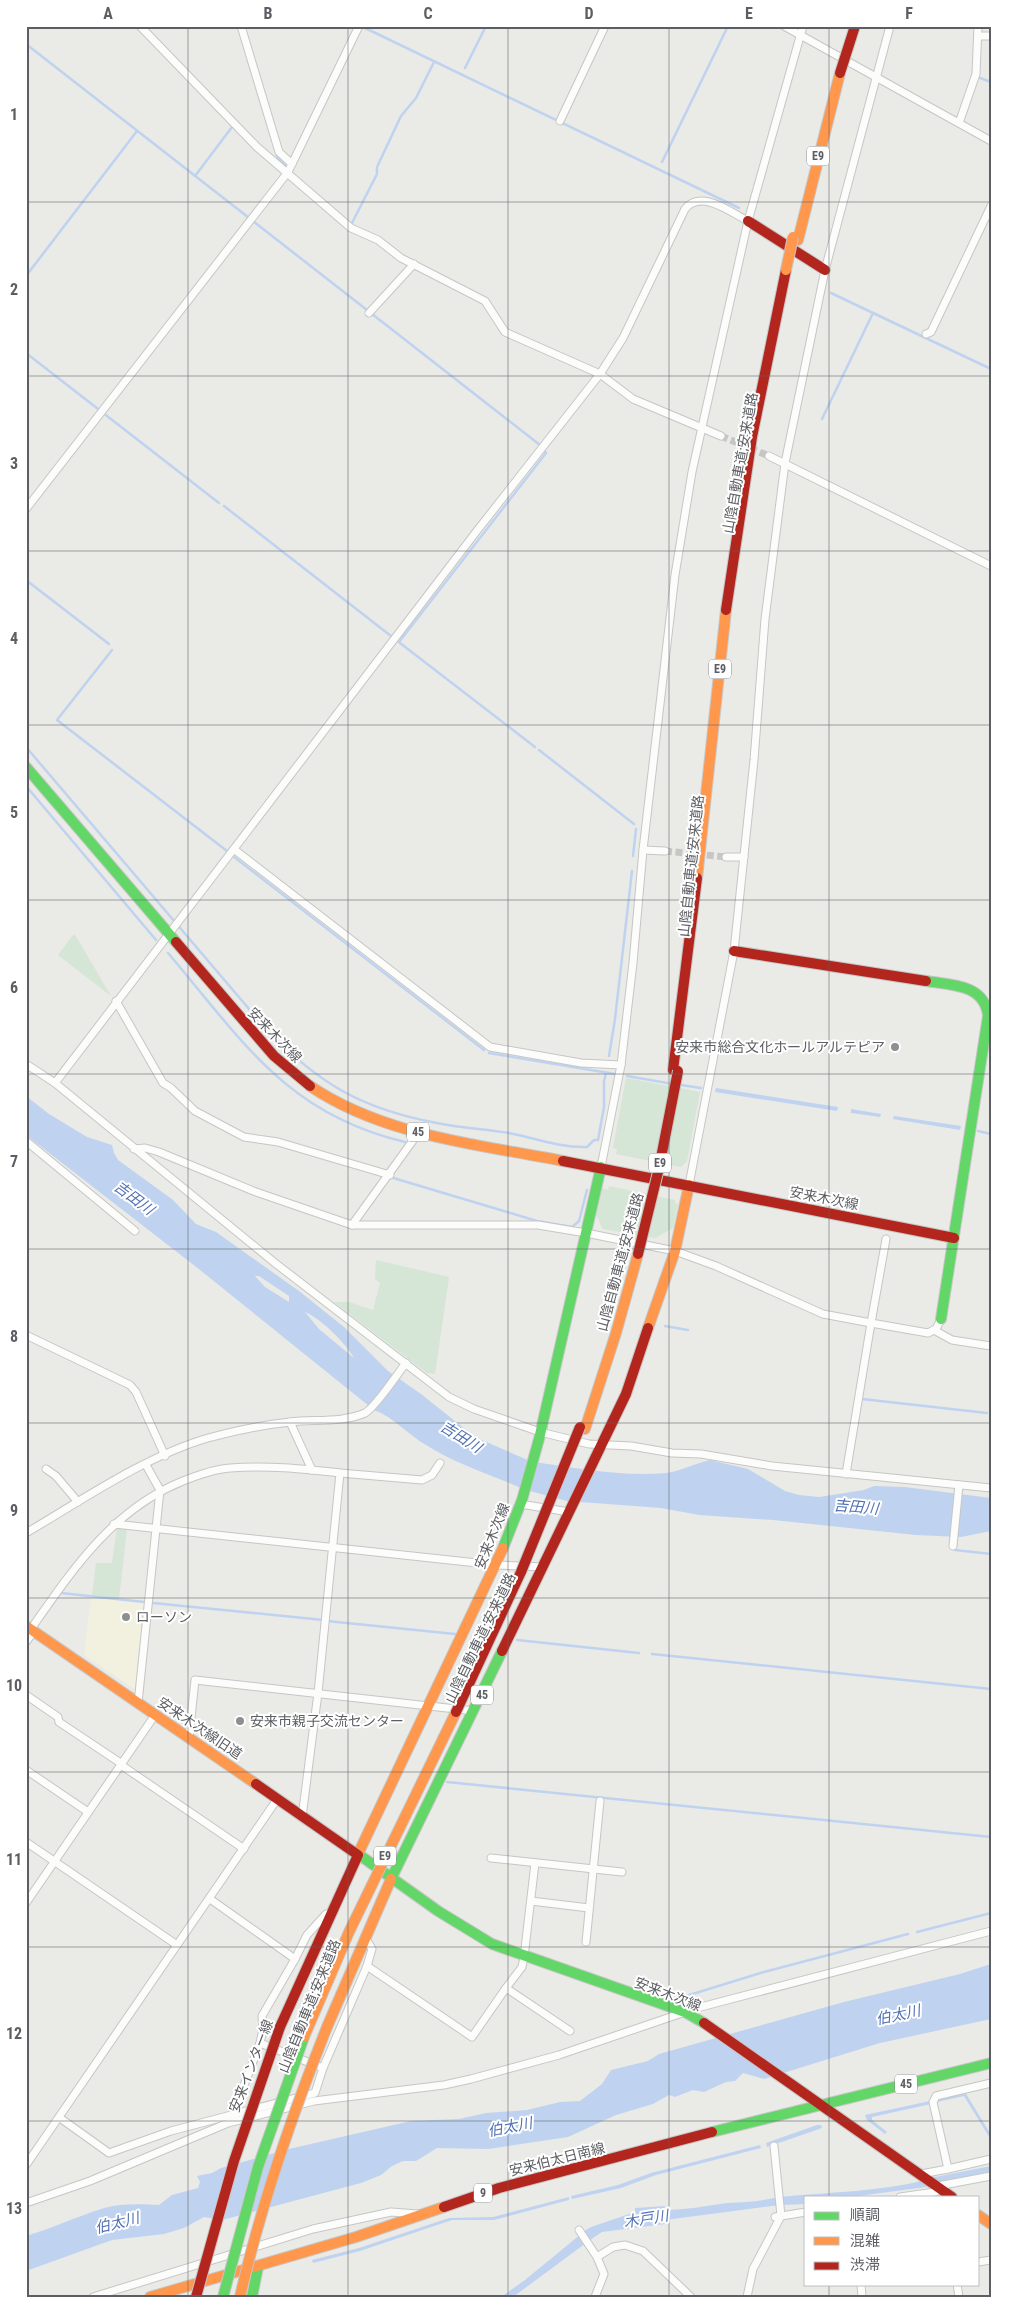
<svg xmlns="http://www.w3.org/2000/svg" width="1017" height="2323" viewBox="0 0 1017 2323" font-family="'Roboto Condensed','Noto Sans JP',sans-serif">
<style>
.commercial{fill:#f2f1e0}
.green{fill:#d5e5d6}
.water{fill:#bfd3f0;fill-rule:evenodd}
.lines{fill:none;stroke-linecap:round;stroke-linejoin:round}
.stream{stroke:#bfd3f0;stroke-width:2.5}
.street-tunnel{stroke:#c6c7c5;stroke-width:7;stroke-dasharray:7 3.5;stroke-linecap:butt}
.street-casing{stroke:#c6c6c6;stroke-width:9}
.fast-casing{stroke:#c6c6c7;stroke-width:12}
.slow-casing{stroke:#c6c6c7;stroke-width:12}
.jam-casing{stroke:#c6c6c7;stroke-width:12}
.street{stroke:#fcfcfb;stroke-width:7}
.fast{stroke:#63d668;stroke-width:10}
.slow{stroke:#ff974d;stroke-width:10}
.jam{stroke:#b3261e;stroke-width:10}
.fast-bridge-casing{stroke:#c6c6c7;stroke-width:12;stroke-linecap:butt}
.slow-bridge-casing{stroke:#c6c6c7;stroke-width:12;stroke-linecap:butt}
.jam-bridge-casing{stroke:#c6c6c7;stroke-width:12;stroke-linecap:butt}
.fast-bridge{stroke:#63d668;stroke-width:10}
.slow-bridge{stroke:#ff974d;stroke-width:10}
.jam-bridge{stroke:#b3261e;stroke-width:10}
.grid{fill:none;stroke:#5c5e63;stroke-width:1;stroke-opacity:0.55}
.poi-dot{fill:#8e8f91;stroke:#fff;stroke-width:2}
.labels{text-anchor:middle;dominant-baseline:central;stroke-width:4;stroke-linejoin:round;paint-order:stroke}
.shield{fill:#fff;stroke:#8d8e92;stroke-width:1}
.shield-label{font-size:12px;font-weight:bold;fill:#5c5e63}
.street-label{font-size:14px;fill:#5c5e63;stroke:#fff}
.poi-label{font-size:14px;fill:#5c5e63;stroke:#fff;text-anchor:start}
.water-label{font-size:15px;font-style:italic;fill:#5372b4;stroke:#fff}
.neatline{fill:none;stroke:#5c5e63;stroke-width:2}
.grid-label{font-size:16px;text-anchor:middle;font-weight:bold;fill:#5c5e63}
</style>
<rect width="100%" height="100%" fill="#eaeae6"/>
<!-- commercial -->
<path class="commercial" d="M 91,1597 L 146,1603 L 136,1690 L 84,1655 Z"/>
<!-- green -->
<g class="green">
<path d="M 74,934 L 77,938 L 111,996 L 58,955 Z"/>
<path d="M 626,1078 L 700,1092 L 687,1161 L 681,1167 L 616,1154 L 617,1149 L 613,1148 Z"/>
<path d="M 609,1186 L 675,1200 L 675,1203 L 678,1204 L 673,1228 L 655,1238 L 603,1229 L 596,1215 L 602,1188 L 608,1190 Z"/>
<path d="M 376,1260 L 449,1277 L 435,1374 L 427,1373 L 334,1302 L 349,1302 L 373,1310 L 380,1283 L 375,1279 Z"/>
<path d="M 117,1527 L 127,1528 L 119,1599 L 92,1596 L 96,1563 L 112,1563 Z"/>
</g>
<!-- water -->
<g class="water">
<path d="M 716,1088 L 838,1107 L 837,1111 L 715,1092 Z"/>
<path d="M 26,1096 L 49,1114 L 87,1137 L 112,1145 L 114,1153 L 118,1160 L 173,1200 L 196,1224 L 216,1232 L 299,1291 L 344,1327 L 388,1371 L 421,1394 L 475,1437 L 530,1461 L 521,1488 C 489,1474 456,1464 426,1445 C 407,1434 395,1418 374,1410 L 195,1266 L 26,1135 ZM 255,1276 L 259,1276 L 289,1296 L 289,1302 L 265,1287 ZM 305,1312 C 320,1318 346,1343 354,1358 L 319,1329 Z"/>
<path d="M 851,1109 L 881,1114 L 880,1117 L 851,1113 Z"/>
<path d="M 894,1116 L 961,1126 L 960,1130 L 893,1119 Z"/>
<path d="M 710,1460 L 748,1469 L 785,1491 L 799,1495 L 819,1497 L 864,1490 L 874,1486 L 905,1487 L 991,1498 L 991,1531 L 961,1537 L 916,1535 L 773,1520 L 699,1515 L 661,1508 L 567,1501 L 526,1490 L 534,1462 C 577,1468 622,1477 666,1473 C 678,1472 696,1463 710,1460 Z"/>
<path d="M 991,1964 L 991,2019 L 880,2043 L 764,2079 L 743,2073 L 735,2081 L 726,2082 L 704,2092 L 693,2090 L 675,2097 L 669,2095 L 653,2104 L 616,2115 L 568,2137 L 488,2149 L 437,2148 L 416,2161 L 403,2161 L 392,2166 L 381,2175 L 361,2183 L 222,2220 L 204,2217 L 184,2228 L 164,2234 L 112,2240 L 26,2271 L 26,2236 C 53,2228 78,2216 104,2208 C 121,2203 142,2204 159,2205 L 172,2195 L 198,2188 L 200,2182 L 197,2176 L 212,2173 L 221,2168 L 289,2149 L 411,2121 L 459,2119 L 486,2113 L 527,2110 L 560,2102 L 580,2101 L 602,2084 L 611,2070 L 648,2061 L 659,2054 L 844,2002 L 960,1974 Z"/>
<path d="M 965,2092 L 991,2135 L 991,2140 L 964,2096 L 937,2102 L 938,2099 Z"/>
<path d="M 930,2101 L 931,2104 L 872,2117 L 872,2120 L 887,2132 L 885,2134 L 867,2120 L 865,2115 Z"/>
<path d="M 817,2125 L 821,2125 L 822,2128 L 767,2147 L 766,2143 Z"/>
<path d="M 760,2145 L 761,2148 L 656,2175 L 621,2188 L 572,2199 L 571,2196 L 618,2185 L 651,2173 Z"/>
<path d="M 991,2166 L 991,2171 L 939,2183 L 930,2178 Z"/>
<path d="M 926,2180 L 934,2186 L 850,2197 L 806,2197 L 806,2204 L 781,2205 L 780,2197 C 829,2192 878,2192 926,2180 Z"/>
<path d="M 569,2197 L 569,2200 L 494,2220 L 452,2220 L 360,2251 L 313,2263 L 312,2260 L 359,2248 L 449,2218 L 493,2217 Z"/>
<path d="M 774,2198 L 779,2199 L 780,2205 L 665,2220 L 665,2224 L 602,2232 L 587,2242 L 581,2233 L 591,2227 L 635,2212 L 635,2208 L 665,2206 L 664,2210 C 685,2210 706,2206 727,2203 C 744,2202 758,2202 774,2198 Z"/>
<path d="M 581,2234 L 586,2243 L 513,2297 L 501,2297 L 525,2280 Z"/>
</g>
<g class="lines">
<!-- stream -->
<g class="stream">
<path d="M 363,27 L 739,208"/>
<path d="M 26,44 L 540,445 L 546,453 L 399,642"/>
<path d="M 465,68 L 486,26"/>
<path d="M 980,78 L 991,82"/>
<path d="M 276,152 L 278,159 L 286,166"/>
<path d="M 662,162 L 728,26"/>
<path d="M 195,176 L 232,127"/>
<path d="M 352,223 L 377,174 L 377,167 L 401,116 L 416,98 L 434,62"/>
<path d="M 26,276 L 137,131"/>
<path d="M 831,293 L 991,369"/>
<path d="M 26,353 L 219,503"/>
<path d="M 822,419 L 873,313"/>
<path d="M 224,506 L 391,636"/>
<path d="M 26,580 L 109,644"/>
<path d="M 400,643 L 535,747"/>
<path d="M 112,650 L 57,720 L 227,851"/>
<path d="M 26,747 L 267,1030 C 319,1084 362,1109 437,1123 C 460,1128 485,1129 509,1133 C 534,1138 561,1148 587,1147 L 594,1140 L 598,1140 L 604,1107 L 604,1081 L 606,1073"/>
<path d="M 539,750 L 634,824"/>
<path d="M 26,786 L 156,940"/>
<path d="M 633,856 L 636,829"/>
<path d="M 234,857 L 484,1050"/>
<path d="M 168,953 C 242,1040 286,1114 405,1142"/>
<path d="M 489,1053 L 615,1074"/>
<path d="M 609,1056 L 615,1019 L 632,871"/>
<path d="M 627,1076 L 673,1084"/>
<path d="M 681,1085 L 701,1088"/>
<path d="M 978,1131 L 991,1134"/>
<path d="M 390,1177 L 537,1221 L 572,1227 L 579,1221 L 587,1190"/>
<path d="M 665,1326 L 688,1330"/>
<path d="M 862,1399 L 987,1413"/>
<path d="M 955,1550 L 991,1554"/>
<path d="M 61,1593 L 144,1602"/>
<path d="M 153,1603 L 323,1620"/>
<path d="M 327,1621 L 455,1634"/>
<path d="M 517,1640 L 639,1653"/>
<path d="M 652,1654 L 991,1689"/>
<path d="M 447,1782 L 991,1837"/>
<path d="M 917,1932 L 991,1913"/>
<path d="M 686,1996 L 764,1972 L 908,1934"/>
</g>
<!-- street-tunnel -->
<g class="street-tunnel">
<path d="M 721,436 L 769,456"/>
<path d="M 665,851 L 726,857"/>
</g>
<defs>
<g id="street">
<path d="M 140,26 L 257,147 L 351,228 L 378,240 L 401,258 L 485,301 L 505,332 L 600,374 L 633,399 L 721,436"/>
<path d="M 241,26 L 279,152 L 292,164"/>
<path d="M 784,26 L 991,141"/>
<path d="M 978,36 L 991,36"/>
<path d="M 560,121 L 605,26"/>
<path d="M 959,123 L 976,74 L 978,26"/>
<path d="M 369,313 L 414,264"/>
<path d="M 926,334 L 931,332 L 991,206"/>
<path d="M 769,456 L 991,566"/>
<path d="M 26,509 L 288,172 L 359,26"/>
<path d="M 235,850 L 490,1047 L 581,1063 L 621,1065"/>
<path d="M 643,850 L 665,851"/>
<path d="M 726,857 L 744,857"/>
<path d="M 116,1001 L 163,1083 L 171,1088 L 195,1111 L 244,1137 L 278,1142 L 390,1175"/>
<path d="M 26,1064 L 55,1083 L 275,1263 L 449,1397 L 474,1409 L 540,1432 L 589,1444 L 631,1446 L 672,1453 L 701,1454 L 772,1466 L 991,1488"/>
<path d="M 55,1083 L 476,532 L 600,374 L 623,338 L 685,209 C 701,189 730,212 748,221"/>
<path d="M 26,1141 L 135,1231"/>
<path d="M 134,1149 L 145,1148 L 159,1152 L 256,1192 L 352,1225 L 538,1225 L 586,1233 L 675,1251 L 716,1266 L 823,1314 L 871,1323 L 846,1474"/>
<path d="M 601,1167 L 621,1065 L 633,963 L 643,850 L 675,575 L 692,472 L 748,221 L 803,26"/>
<path d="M 689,1185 L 734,951 L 754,760 L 765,619 L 785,463 L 825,270 L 890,26"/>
<path d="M 352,1225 L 419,1132"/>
<path d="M 886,1239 L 871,1323 L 928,1333 L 936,1329 L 941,1319"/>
<path d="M 934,1330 L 952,1340 L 991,1346"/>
<path d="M 26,1335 L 130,1385 L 136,1392 L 165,1456"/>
<path d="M 290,1422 L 312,1470"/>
<path d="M 46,1469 L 56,1476 L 78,1502"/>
<path d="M 340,1473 L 422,1480 L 432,1475 L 440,1463"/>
<path d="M 520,1504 L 569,1512"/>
<path d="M 114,1524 L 496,1565 L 543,1567"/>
<path d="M 26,1533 C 82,1500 146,1456 208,1438 C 234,1431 262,1425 290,1422 C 314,1419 342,1423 365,1413 C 375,1408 398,1373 406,1363"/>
<path d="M 953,1546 L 959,1485"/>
<path d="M 31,1629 C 73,1569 113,1509 183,1481 C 198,1475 214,1469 230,1468 C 267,1465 303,1469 340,1473 L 318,1693 L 302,1817"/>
<path d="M 26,1642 L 34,1631"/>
<path d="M 26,1695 L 58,1717 L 59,1722 L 122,1764"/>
<path d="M 138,1703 L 160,1490 L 146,1465"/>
<path d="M 189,1737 L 195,1680 L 474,1711"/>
<path d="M 121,1765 L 244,1849"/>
<path d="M 26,1770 L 88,1812"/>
<path d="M 26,1842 L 177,1945"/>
<path d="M 491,1858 L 622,1872"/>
<path d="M 210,1899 L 295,1959 L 307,1935 L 326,1914 L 332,1914"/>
<path d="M 531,1901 L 589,1908"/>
<path d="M 26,1903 L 155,1715"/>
<path d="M 586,1942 L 600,1801"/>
<path d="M 367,1966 L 472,2037 L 506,1988 L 570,2031"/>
<path d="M 506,1988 L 522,1967 L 524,1957 L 535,1863"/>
<path d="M 260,2043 L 323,2068"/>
<path d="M 235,2114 L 315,2093 L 323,2068 L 367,1966 L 372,1949 L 365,1937"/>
<path d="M 60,2118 L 109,2153 L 171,2131 L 235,2114 L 241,2093 L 260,2043 L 263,2029 L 262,2016 L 295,1959"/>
<path d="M 26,2165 L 278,1798"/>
<path d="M 948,2169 L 991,2159"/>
<path d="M 921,2174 L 948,2169 L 933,2102 L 936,2096 L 991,2083"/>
<path d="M 938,2186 L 991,2176"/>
<path d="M 900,2197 L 935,2192 L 941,2189"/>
<path d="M 26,2203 L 90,2181 L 228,2123 L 314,2101 L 444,2085 L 471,2079 L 559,2055 L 697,2008 L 991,1931"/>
<path d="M 775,2217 L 806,2212"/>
<path d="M 579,2230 L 597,2257 L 613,2247 L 625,2245 L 643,2251 L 691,2297"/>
<path d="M 978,2262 L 991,2260"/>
<path d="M 861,2284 L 862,2297"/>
<path d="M 957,2284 L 959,2297"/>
<path d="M 93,2297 L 313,2229 L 391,2212 L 418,2214"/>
<path d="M 595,2297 L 604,2274 L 597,2257"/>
<path d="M 747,2297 L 753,2269 L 781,2216 L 774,2146"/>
</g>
<g id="fast">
<path d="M 26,767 L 176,942"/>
<path d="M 926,981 C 951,985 985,984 988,1016 L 941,1319"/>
<path d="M 503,1548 L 522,1500 L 539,1439 L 601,1167"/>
<path d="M 358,1854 L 438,1911 L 492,1944 L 685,2012 L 704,2023"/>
<path d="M 391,1879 L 502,1651"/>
<path d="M 712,2132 L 991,2063"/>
<path d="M 252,2297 L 258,2267"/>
</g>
<g id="slow">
<path d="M 798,240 L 840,73"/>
<path d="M 697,878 L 726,610"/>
<path d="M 310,1086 C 384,1136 477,1144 563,1161"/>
<path d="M 648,1328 L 675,1251 L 689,1185"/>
<path d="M 585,1429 L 616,1333 L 638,1254"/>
<path d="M 26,1626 L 256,1784"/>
<path d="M 358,1854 L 503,1548"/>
<path d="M 327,2027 L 391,1879"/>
<path d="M 978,2215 L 991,2224"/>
<path d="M 150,2297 L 356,2237 L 444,2207"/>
</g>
<g id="jam">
<path d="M 748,221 L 825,270"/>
<path d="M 726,610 L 752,437 L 786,270"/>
<path d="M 176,942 L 274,1056 L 310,1086"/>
<path d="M 734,951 L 926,981"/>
<path d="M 673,1070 L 697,878"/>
<path d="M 563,1161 L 954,1238"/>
<path d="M 502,1651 L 626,1394 L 648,1328"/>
<path d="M 256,1784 L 358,1855 L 280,2027"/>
<path d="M 704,2023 L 952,2197"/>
<path d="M 444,2207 L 499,2188 L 712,2132"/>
</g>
</defs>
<!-- street casing -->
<use href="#street" class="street-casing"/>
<!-- fast casing -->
<use href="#fast" class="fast-casing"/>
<!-- slow casing -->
<use href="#slow" class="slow-casing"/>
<!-- jam casing -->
<use href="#jam" class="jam-casing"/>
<!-- street -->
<use href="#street" class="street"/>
<!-- fast -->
<use href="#fast" class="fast"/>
<!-- slow -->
<use href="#slow" class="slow"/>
<!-- jam -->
<use href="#jam" class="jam"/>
<defs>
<path id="fast-bridge" d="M 223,2297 L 258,2167 L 304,2037"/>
<g id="slow-bridge">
<path d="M 786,270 L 793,237"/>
<path d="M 304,2037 L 349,1932 L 456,1712"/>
<path d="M 240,2297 C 261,2204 292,2115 327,2027"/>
</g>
<g id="jam-bridge">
<path d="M 840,73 L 855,26"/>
<path d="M 638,1254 L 659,1168 L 678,1071"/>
<path d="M 456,1712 L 521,1572 L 580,1427"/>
<path d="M 196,2297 L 234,2161 L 280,2027"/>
</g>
</defs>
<!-- fast-bridge casing -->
<use href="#fast-bridge" class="fast-bridge-casing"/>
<!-- slow-bridge casing -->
<use href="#slow-bridge" class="slow-bridge-casing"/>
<!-- jam-bridge casing -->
<use href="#jam-bridge" class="jam-bridge-casing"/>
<!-- fast-bridge -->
<use href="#fast-bridge" class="fast-bridge"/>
<!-- slow-bridge -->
<use href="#slow-bridge" class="slow-bridge"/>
<!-- jam-bridge -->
<use href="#jam-bridge" class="jam-bridge"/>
</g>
<!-- grid -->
<path class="grid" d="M 188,26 L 188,2297M 348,26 L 348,2297M 508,26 L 508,2297M 669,26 L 669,2297M 829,26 L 829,2197M 26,202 L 991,202M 26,376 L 991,376M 26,551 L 991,551M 26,725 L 991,725M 26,900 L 991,900M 26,1074 L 991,1074M 26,1249 L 991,1249M 26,1423 L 991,1423M 26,1598 L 991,1598M 26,1772 L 991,1772M 26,1947 L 991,1947M 26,2121 L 991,2121M 829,2284 L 829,2297"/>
<!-- markers -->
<g class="poi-dot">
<circle cx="895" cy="1047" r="5"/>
<circle cx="126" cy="1617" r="5"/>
<circle cx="240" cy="1721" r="5"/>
</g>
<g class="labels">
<!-- shield labels -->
<g class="shield">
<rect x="807" y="146.5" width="22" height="19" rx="4"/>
<rect x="709" y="659.5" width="22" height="19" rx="4"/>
<rect x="407" y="1122.5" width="22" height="19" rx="4"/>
<rect x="649" y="1153.5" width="22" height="19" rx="4"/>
<rect x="471" y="1685.5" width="22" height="19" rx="4"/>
<rect x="374" y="1846.5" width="22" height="19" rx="4"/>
<rect x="895" y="2074.5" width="22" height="19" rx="4"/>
<rect x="474" y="2183.5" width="18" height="19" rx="4"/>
</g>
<g class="shield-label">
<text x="818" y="156">E9</text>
<text x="720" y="669">E9</text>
<text x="418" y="1132">45</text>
<text x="660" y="1163">E9</text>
<text x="482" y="1695">45</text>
<text x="385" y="1856">E9</text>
<text x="906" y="2084">45</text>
<text x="483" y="2193">9</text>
</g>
<!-- street labels -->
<g class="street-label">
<text transform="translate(740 463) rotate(-80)">山陰自動車道;安来道路</text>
<text transform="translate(691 866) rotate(-84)">山陰自動車道;安来道路</text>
<text transform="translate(275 1035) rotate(46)">安来木次線</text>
<text transform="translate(824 1198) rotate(11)">安来木次線</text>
<text transform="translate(620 1262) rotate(-75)">山陰自動車道;安来道路</text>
<text transform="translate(492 1536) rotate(-68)">安来木次線</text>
<text transform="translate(480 1638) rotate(-64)">山陰自動車道;安来道路</text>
<text transform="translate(200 1728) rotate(34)">安来木次線旧道</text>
<text transform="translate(668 1994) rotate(21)">安来木次線</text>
<text transform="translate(309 2006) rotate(-68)">山陰自動車道;安来道路</text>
<text transform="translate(251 2066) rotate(-69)">安来インター線</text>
<text transform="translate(557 2159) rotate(-14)">安来伯太日南線</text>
</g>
<!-- poi labels -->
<g class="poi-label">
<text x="885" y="1047" text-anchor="end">安来市総合文化ホールアルテピア</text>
<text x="136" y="1617">ローソン</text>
<text x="250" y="1721">安来市親子交流センター</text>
</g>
<!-- water labels -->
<g class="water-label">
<text transform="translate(134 1198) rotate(37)">吉田川</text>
<text transform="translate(461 1437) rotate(32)">吉田川</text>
<text transform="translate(856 1507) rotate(5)">吉田川</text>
<text transform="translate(898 2015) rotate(-12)">伯太川</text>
<text transform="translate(510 2127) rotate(-11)">伯太川</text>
<text transform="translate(646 2219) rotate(-9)">木戸川</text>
<text transform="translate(117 2223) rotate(-14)">伯太川</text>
</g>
</g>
<!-- border -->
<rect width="1017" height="2323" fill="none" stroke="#ffffff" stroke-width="55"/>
<!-- legend -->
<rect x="804" y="2196" width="175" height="90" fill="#ffffff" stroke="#bebfc1"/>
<rect x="814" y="2212" width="25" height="8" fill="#63d668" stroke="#bebfc1"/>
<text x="850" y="2220" font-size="15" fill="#5c5e63">順調</text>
<rect x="814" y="2237" width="25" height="8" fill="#ff974d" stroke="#bebfc1"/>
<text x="850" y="2246" font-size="15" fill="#5c5e63">混雑</text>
<rect x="814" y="2262" width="25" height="8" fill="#b3261e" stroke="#bebfc1"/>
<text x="850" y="2270" font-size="15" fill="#5c5e63">渋滞</text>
<rect x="28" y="28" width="962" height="2268" class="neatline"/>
<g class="grid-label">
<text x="108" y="19">A</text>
<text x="268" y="19">B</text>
<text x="428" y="19">C</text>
<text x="589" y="19">D</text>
<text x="749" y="19">E</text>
<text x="909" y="19">F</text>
<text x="14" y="120">1</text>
<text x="14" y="295">2</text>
<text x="14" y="469">3</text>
<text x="14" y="644">4</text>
<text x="14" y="818">5</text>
<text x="14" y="993">6</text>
<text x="14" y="1167">7</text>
<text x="14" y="1342">8</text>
<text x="14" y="1516">9</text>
<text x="14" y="1691">10</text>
<text x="14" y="1865">11</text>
<text x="14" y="2039">12</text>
<text x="14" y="2214">13</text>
</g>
</svg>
